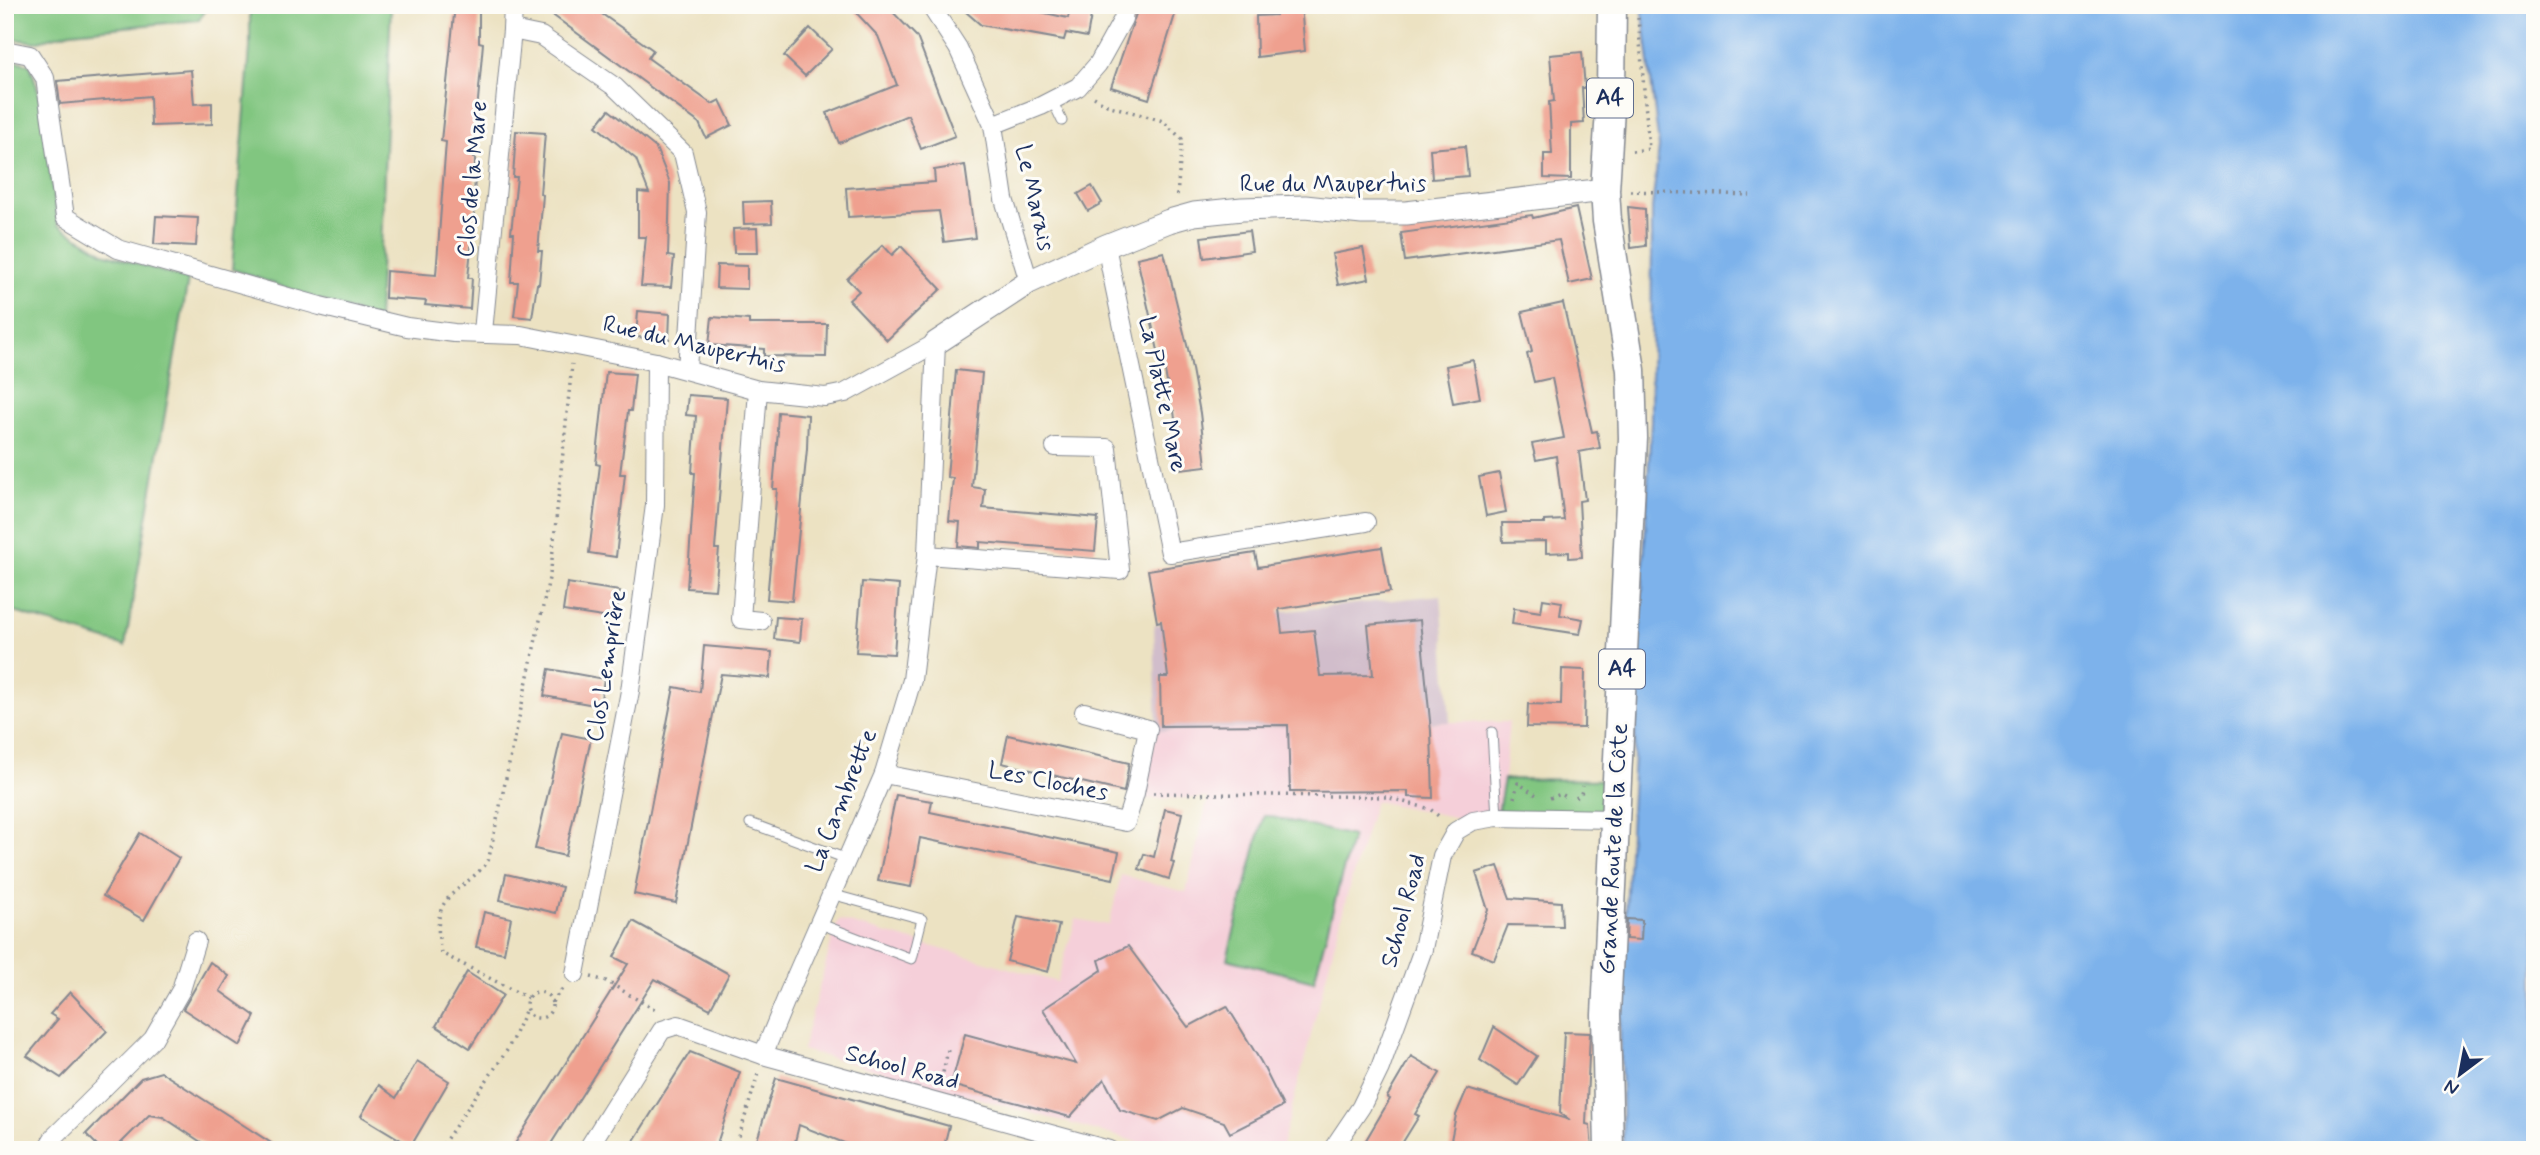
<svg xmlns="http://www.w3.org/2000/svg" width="2540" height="1155" viewBox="0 0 2540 1155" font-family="Mynerve,sans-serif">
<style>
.built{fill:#f5cfd9}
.industrial{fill:#d1bdcb}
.green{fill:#81c680;stroke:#4e7a6f;stroke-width:2}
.water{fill:#7db2eb;stroke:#4c70a4;stroke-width:2}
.building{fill:#efa08f}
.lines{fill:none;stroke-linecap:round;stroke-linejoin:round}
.service-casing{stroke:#848890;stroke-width:11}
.minor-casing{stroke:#848890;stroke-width:20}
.tertiary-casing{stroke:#848890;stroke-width:25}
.primary-casing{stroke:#848890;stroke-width:31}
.path{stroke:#848890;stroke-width:3.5;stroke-dasharray:2 5;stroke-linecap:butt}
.service{stroke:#fff;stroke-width:9}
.minor{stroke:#fff;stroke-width:18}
.tertiary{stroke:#fff;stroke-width:23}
.primary{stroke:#fff;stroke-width:28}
.labels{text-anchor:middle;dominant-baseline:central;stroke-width:6;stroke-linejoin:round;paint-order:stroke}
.shield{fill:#fdfcf7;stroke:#5f6c8c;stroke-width:2}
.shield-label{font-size:23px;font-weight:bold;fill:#1b2f5e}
.street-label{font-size:24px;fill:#1b2f5e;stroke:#fdfcf7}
</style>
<rect width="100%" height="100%" fill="#fdfcf7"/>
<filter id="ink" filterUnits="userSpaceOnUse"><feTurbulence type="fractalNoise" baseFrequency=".0143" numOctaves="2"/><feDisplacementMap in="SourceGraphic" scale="14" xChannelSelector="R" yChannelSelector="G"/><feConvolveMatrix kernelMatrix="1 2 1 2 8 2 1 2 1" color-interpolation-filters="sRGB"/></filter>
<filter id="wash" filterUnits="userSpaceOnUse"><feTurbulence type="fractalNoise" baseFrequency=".00686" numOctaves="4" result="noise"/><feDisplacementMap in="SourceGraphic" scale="28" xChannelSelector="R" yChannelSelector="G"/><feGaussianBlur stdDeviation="1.57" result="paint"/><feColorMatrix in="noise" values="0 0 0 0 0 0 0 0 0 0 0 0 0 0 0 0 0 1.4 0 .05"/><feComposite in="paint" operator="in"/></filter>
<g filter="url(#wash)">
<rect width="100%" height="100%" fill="#ece2c2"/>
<!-- built -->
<path class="built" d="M 1450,722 L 1509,722 L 1504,779 L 1497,817 L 1473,821 L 1375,801 L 1348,892 L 1281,1150 L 1167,1150 L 802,1050 L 835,929 L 839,920 L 1057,982 L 1076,919 L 1109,925 L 1121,875 L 1186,892 L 1208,798 L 1140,799 L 1157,731 Z"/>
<!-- industrial -->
<path class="industrial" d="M 1441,595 L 1450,722 L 1157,731 L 1154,625 Z"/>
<!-- green -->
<g class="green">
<path d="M 5,5 L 208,5 L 199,20 L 71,32 L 35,42 L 5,38 Z"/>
<path d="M 250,5 L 391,5 L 378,320 L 232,269 L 250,48 Z"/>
<path d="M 5,57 L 30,65 L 39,93 L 58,225 L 104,253 L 188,280 L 125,646 L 5,609 Z"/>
<path d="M 1504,779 L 1616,780 L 1615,819 L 1497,817 Z"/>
<path d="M 1264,815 L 1352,836 L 1314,981 L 1227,959 Z"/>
</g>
<!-- water -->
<path class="water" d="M 1642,5 L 2535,5 L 2535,1150 L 1623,1150 L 1620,1028 L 1651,421 L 1652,208 L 1659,147 Z"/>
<g id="blocks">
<!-- building -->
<g class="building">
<path d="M 455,5 L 479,5 L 479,42 L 483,43 L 473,158 L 475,158 L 474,220 L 468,278 L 472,278 L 470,309 L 425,305 L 426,301 L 385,298 L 386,271 L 436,275 L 446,142 L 441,141 Z"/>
<path d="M 539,5 L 608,5 L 602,14 L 653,50 L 648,58 L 712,104 L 720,100 L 732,125 L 706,138 L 699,123 Z"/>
<path d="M 849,5 L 886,5 L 917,37 L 955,136 L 921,149 L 908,115 L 839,143 L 827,113 L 897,85 L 878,36 Z"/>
<path d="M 958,5 L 1009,5 L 1068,18 L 1071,5 L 1093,5 L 1087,37 L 1066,33 L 1064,40 L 981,25 Z"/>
<path d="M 1139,5 L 1178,5 L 1149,99 L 1111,87 Z"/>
<path d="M 1275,5 L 1301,5 L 1305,51 L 1257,57 L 1256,16 L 1276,15 Z"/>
<path d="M 810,28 L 832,49 L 805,76 L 784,56 Z"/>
<path d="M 1582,52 L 1585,88 L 1582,88 L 1584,123 L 1571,124 L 1571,179 L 1544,178 L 1544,154 L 1552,154 L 1549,102 L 1554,101 L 1550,55 Z"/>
<path d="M 191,70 L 194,104 L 212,103 L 212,124 L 151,126 L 150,96 L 60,104 L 57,81 Z"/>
<path d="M 609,110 L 656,148 L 670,183 L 668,256 L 674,257 L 671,287 L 641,286 L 646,237 L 638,237 L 638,192 L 649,193 L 636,159 L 596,126 Z"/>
<path d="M 516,131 L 545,133 L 540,194 L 543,195 L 538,251 L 542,251 L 539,284 L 537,284 L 532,318 L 514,316 L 518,282 L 511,282 L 514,233 L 511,233 L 517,177 L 513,177 Z"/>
<path d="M 1465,146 L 1468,176 L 1432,179 L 1430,149 Z"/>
<path d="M 965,165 L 975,238 L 944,242 L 939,211 L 848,217 L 846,188 L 935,182 L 934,170 Z"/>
<path d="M 1092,186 L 1102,203 L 1088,211 L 1078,194 Z"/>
<path d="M 771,201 L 772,223 L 744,224 L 743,202 Z"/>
<path d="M 1628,207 L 1645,209 L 1646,246 L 1631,248 Z"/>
<path d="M 1576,208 L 1592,279 L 1569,284 L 1559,240 L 1405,261 L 1401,233 L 1532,215 L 1533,218 Z"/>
<path d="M 156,216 L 198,218 L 196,246 L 154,244 Z"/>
<path d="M 757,228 L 758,253 L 734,253 L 733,229 Z"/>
<path d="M 1249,231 L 1252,251 L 1204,258 L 1201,237 Z"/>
<path d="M 883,245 L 892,255 L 901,246 L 941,289 L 887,340 L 849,300 L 859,291 L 847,279 Z"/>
<path d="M 1363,248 L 1369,279 L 1338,285 L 1332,254 Z"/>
<path d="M 1164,252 L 1189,353 L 1200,413 L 1206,466 L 1181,469 L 1174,411 L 1172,411 L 1162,354 L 1159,355 L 1137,258 Z"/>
<path d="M 717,265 L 747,266 L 747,289 L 716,288 Z"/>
<path d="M 1563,303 L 1592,432 L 1597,431 L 1600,448 L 1579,452 L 1585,500 L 1579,501 L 1582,557 L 1569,558 L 1569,552 L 1546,553 L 1546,541 L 1503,542 L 1502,523 L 1545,523 L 1545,521 L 1564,520 L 1556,456 L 1536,460 L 1532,444 L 1564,438 L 1552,378 L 1534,382 L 1527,354 L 1532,352 L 1522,312 Z"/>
<path d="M 638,311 L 670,314 L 669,339 L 636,337 Z"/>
<path d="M 712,317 L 749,320 L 749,324 L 827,324 L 826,357 L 764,356 L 764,349 L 709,345 Z"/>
<path d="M 1473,360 L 1480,398 L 1453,403 L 1446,366 Z"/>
<path d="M 956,370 L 982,373 L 972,487 L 985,489 L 983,508 L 1098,518 L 1095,551 L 980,542 L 980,548 L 958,546 L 960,522 L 949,521 L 953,478 L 947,477 Z"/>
<path d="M 606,372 L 635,374 L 631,411 L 628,411 L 620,474 L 625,474 L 616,557 L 589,553 L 600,465 L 596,464 Z"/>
<path d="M 688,395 L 727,398 L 715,549 L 719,549 L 715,590 L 687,588 L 695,473 L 692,473 L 696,416 L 686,415 Z"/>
<path d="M 778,412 L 808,415 L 807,449 L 792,601 L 767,599 L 777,489 L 773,489 L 778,431 L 777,431 Z"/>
<path d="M 1499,473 L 1506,512 L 1486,516 L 1479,477 Z"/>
<path d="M 1382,547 L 1390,592 L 1279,609 L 1282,633 L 1314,630 L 1320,676 L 1373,675 L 1368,625 L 1420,620 L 1431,731 L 1433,798 L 1408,797 L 1408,791 L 1290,792 L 1288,725 L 1161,726 L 1160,677 L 1168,677 L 1161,621 L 1157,622 L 1148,570 L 1255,553 L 1258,567 Z"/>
<path d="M 862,582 L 899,585 L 894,654 L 856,652 Z"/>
<path d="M 567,583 L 620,591 L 616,619 L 563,611 Z"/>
<path d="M 1543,599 L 1562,602 L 1560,615 L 1583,619 L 1580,634 L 1512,624 L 1514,608 L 1541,612 Z"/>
<path d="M 776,617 L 802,619 L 800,642 L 774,639 Z"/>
<path d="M 704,646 L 772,652 L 770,678 L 721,674 L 676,903 L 634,894 L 674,687 L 700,692 Z"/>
<path d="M 549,669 L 604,679 L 600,706 L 544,696 Z"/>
<path d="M 1562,669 L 1585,670 L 1584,728 L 1527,727 L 1528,704 L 1561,705 Z"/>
<path d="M 562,733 L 591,739 L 565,856 L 535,849 Z"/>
<path d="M 1008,735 L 1129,763 L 1124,792 L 1002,763 Z"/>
<path d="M 896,795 L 932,801 L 930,812 L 1119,852 L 1113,879 L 920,838 L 911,887 L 878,881 Z"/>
<path d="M 1165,809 L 1182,813 L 1171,862 L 1174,863 L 1169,879 L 1139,869 L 1144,854 L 1154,857 Z"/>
<path d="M 140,833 L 179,858 L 144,920 L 103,896 Z"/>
<path d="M 1498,866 L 1510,898 L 1561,902 L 1562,926 L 1508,925 L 1494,960 L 1472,951 L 1488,910 L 1476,873 Z"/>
<path d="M 506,874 L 562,887 L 556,913 L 500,900 Z"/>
<path d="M 484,912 L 511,918 L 504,953 L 476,947 Z"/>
<path d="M 1018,917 L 1059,925 L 1048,972 L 1007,961 Z"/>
<path d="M 1627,919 L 1642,920 L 1641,940 L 1626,939 Z"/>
<path d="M 633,921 L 729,974 L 710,1009 L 655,979 L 547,1150 L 511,1150 L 628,964 L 614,957 Z"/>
<path d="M 1128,946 L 1188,1027 L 1227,1006 L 1261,1062 L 1283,1106 L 1230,1133 L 1224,1122 L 1183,1108 L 1158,1121 L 1120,1110 L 1104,1079 L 1070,1117 L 951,1085 L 965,1034 L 1076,1064 L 1043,1009 L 1102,970 L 1099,960 Z"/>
<path d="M 210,962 L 229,976 L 220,991 L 255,1016 L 240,1046 L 183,1009 Z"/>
<path d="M 467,972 L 503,995 L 470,1048 L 436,1026 Z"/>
<path d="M 70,992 L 107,1031 L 61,1078 L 27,1056 L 58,1019 L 50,1014 Z"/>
<path d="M 1494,1027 L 1537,1056 L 1518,1085 L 1480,1060 Z"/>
<path d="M 1564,1032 L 1590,1033 L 1586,1124 L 1590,1125 L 1592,1150 L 1449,1150 L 1456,1115 L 1467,1089 L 1570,1120 L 1560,1113 Z"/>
<path d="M 690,1052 L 740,1072 L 715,1150 L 628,1150 Z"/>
<path d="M 1411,1056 L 1440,1073 L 1415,1114 L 1419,1116 L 1398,1150 L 1360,1150 L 1390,1099 L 1387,1097 Z"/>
<path d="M 417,1061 L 449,1081 L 411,1146 L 361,1116 L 379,1085 L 396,1098 Z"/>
<path d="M 161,1072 L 282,1150 L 213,1150 L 163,1117 L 149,1115 L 114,1150 L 102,1150 L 86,1134 L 141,1078 Z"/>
<path d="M 776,1078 L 949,1126 L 943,1150 L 862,1150 L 799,1125 L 793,1150 L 754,1150 Z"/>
</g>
</g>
</g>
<g filter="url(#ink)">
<use href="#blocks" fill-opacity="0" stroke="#848890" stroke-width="2"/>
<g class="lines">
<defs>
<g id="service">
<path d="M 1052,100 L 1062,121"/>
<path d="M 1492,732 L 1497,817"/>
<path d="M 750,823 L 847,859"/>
<path d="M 818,923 L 912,959 L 922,919 L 831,894"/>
</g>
<g id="minor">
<path d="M 513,5 L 512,30 L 541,36 L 615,87 L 683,153 L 697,212 L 687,370"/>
<path d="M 930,5 L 958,48 L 993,125 L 1004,199 L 1029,282"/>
<path d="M 5,50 L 30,55 L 45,78 L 65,217 L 118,249 L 320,306 L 407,327 L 454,333 L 521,335 L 656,362 L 758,390 L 825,397 L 845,393 L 936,343"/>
<path d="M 993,125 L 1041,106 L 1078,87 L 1098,64 L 1123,19 L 1125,5"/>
<path d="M 1106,246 L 1170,553 L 1366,522"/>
<path d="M 483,332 L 512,30"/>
<path d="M 758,390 L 741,619 L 761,621"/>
<path d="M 927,555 L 1120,570 L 1107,448 L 1055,447"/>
<path d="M 884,774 L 1126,822 L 1135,793 L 1148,729 L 1084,712"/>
<path d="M 575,974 L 630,691 L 655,505 L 656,362"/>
<path d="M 763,1055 L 789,992 L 884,774 L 912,680 L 927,555 L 936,343"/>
<path d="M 46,1150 L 54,1137 L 153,1039 L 181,990 L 196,941"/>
<path d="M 587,1150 L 662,1030 L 678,1025 L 763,1055 L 1109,1150"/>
<path d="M 1332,1150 L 1361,1107 L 1380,1068 L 1423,949 L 1442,856 L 1456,831 L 1473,821 L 1497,817 L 1615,819"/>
</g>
<path id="tertiary" d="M 936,343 L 1029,282 L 1106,246 L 1169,221 L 1194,214 L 1242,209 L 1305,207 L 1362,213 L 1406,213 L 1605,190"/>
<path id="primary" d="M 1609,1150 L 1606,1015 L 1633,438 L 1631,370 L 1607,221 L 1605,190 L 1611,93 L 1612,5"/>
</defs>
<!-- service casing -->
<use href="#service" class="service-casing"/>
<!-- minor casing -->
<use href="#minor" class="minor-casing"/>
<!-- tertiary casing -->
<use href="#tertiary" class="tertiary-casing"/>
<!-- primary casing -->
<use href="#primary" class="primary-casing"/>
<!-- path -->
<g class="path">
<path d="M 1094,97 L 1107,105 L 1163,121 L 1182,139 L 1177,196"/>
<path d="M 1632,151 L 1649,149 L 1638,18"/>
<path d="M 1630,191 L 1750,195"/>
<path d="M 1153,793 L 1386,797 L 1430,809 L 1441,818"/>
<path d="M 1514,798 L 1518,783 L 1539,797"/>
<path d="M 1550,798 L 1561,794 L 1568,798"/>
<path d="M 1576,798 L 1581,794 L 1583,786"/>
<path d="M 591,977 L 606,981 L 659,1012"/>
<circle cx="539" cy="1005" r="13"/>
<path d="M 528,998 L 441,953 C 430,891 455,899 488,862 L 551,569 L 572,364"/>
<path d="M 552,1002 L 563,988"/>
<path d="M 940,1086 L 948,1050"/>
<path d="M 439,1150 L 508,1049 L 526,1009"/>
<path d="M 735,1150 L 758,1074"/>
</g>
<!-- service -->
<use href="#service" class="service"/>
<!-- minor -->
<use href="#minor" class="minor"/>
<!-- tertiary -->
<use href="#tertiary" class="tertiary"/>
<!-- primary -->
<use href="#primary" class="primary"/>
</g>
</g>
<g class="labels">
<!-- shield labels -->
<g class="shield">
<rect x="1587" y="78.5" width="46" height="39" rx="5"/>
<rect x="1599" y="649.5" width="46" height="39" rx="5"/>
</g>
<g class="shield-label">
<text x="1610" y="98">A4</text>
<text x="1622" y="669">A4</text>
</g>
<!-- street labels -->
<g class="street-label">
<text transform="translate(473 179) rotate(-85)">Clos de la Mare</text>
<text x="1333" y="184">Rue du Maupertuis</text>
<text transform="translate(1034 198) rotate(77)">Le Marais</text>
<text transform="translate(694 345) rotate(13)">Rue du Maupertuis</text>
<text transform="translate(1162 394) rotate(78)">La Platte Mare</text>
<text transform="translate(607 666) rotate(-81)">Clos Lemprière</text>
<text transform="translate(1048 782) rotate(11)">Les Cloches</text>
<text transform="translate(842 801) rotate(-68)">La Cambrette</text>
<text transform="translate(1614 849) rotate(-87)">Grande Route de la Côte</text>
<text transform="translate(1404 911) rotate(-75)">School Road</text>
<text transform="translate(902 1068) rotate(15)">School Road</text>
</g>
</g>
<!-- margin -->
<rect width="2540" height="1155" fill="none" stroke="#fdfcf7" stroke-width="28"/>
<!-- north arrow -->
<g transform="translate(2460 1074) rotate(212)" stroke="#fdfcf7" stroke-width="5" paint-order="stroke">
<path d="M0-5L12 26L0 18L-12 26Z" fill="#1b2f5e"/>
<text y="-10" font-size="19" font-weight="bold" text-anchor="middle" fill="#1b2f5e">N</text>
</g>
</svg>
